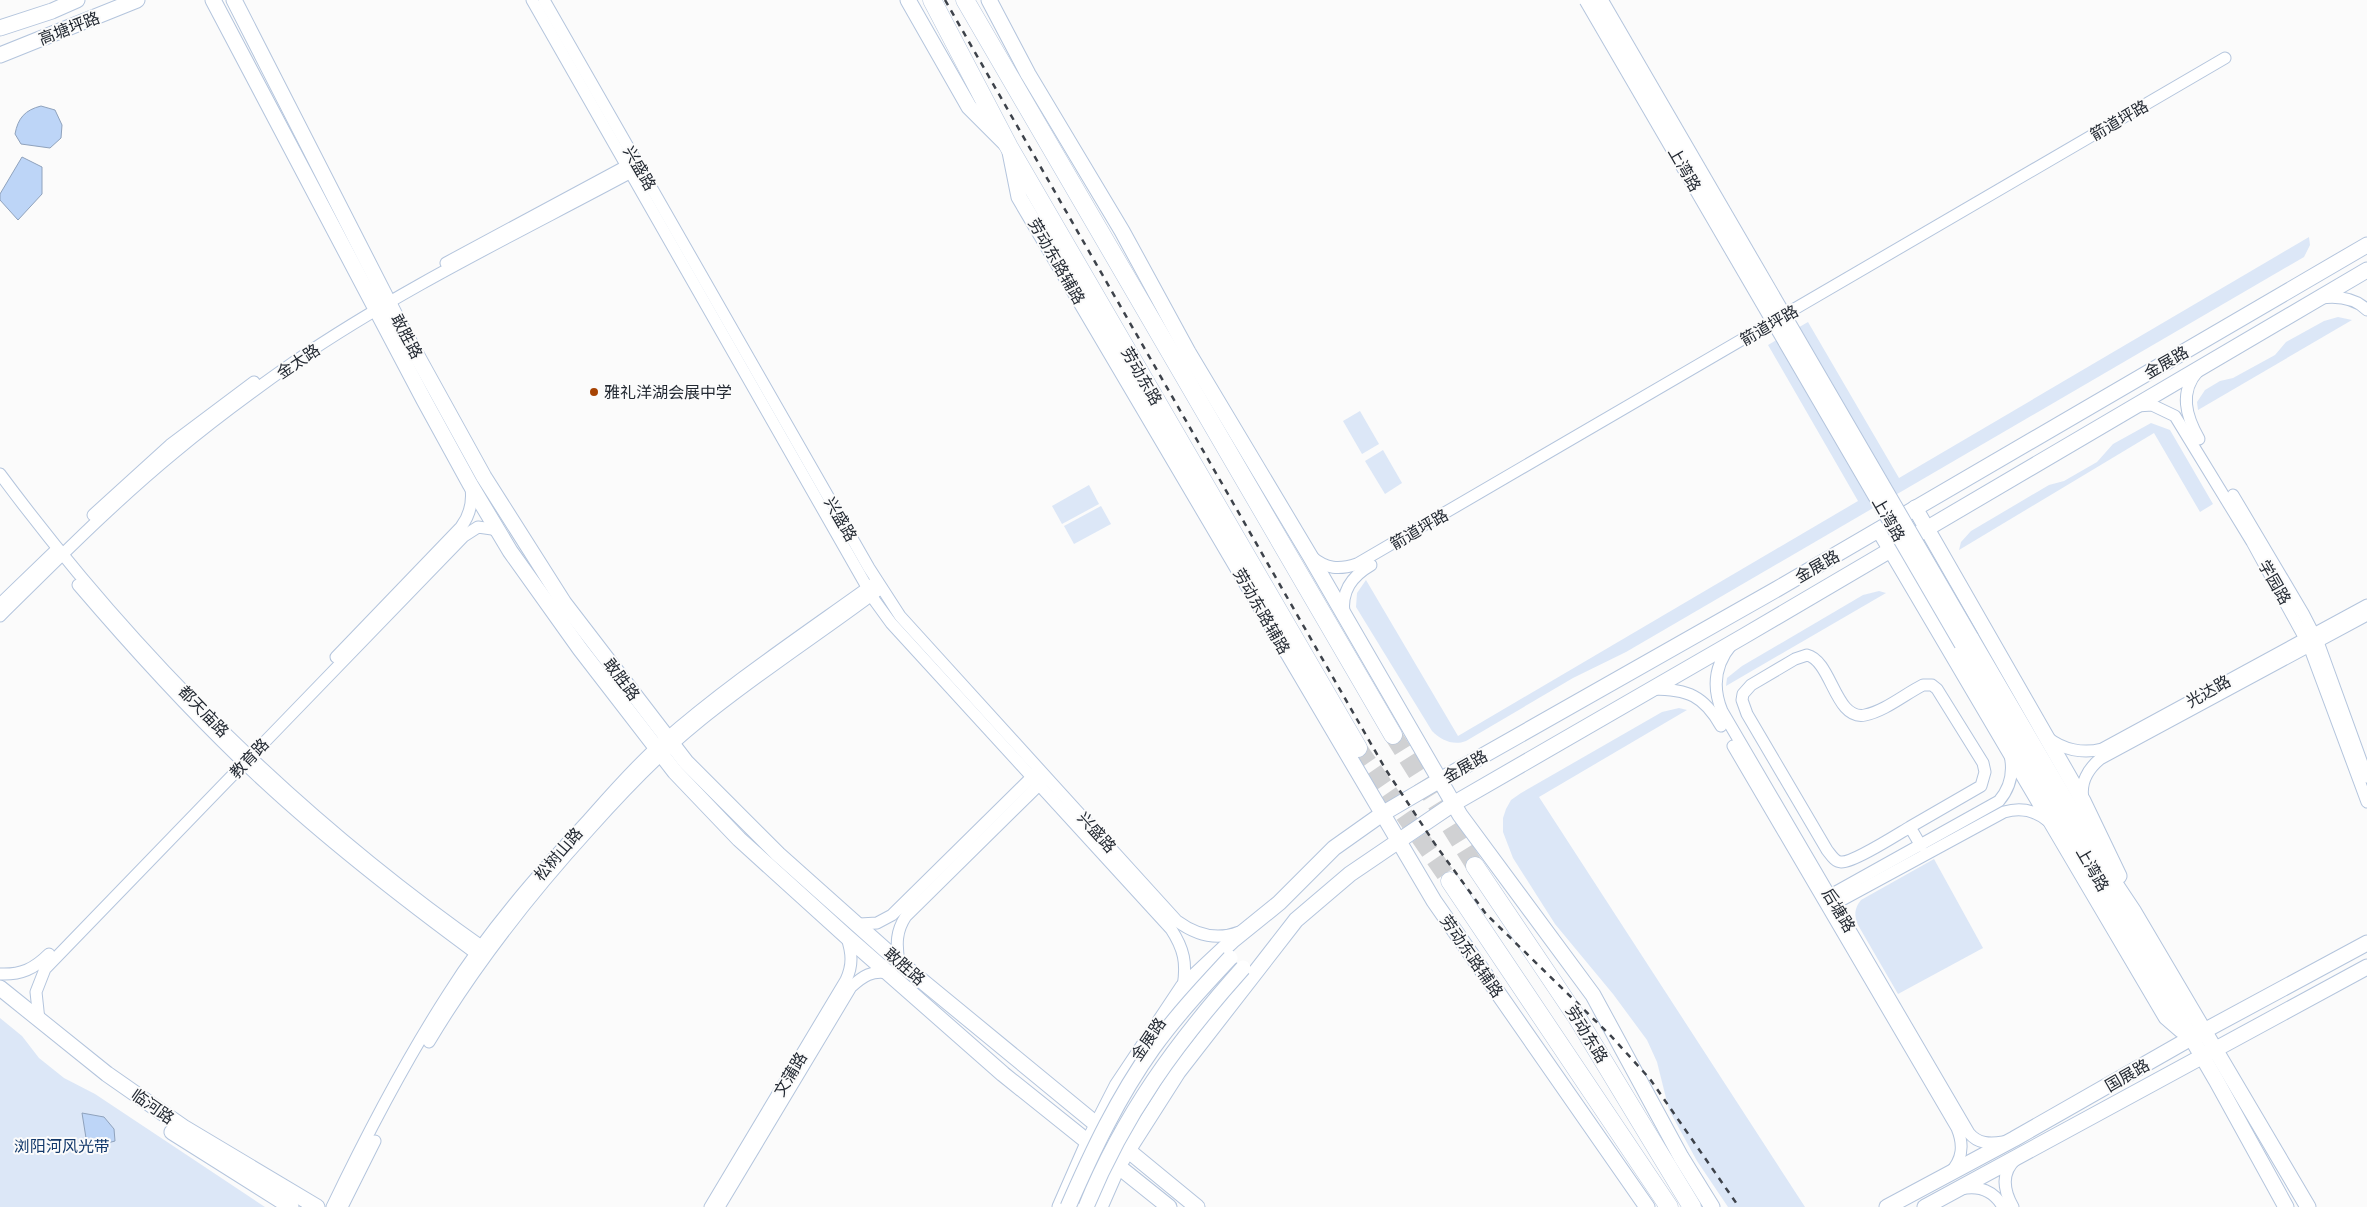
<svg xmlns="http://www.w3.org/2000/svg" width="2367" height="1207" viewBox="0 0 2367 1207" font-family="'Golos Text','Noto Sans SC',sans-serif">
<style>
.green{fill:#dce7f7}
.water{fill:#bdd5f7;stroke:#8fa2bc}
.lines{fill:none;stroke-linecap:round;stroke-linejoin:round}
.highway-tunnel{stroke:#d0d1d3;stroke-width:18;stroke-dasharray:18 9;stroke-linecap:butt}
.minor-casing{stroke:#b4c5dd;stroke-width:13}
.major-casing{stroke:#b4c5dd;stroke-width:17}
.highway-casing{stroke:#b4c5dd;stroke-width:19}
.minor{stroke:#fff;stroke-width:11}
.major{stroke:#fff;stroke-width:15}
.highway{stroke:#fff;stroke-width:18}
.rail{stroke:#3d424a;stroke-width:2.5;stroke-dasharray:6 6;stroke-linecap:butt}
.major-bridge-casing{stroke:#b4c5dd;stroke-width:17;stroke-linecap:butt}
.major-bridge{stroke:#fff;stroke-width:15}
.poi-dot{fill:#a64303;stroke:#fbfbfb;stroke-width:2}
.labels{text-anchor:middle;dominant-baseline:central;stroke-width:4;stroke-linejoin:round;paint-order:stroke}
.street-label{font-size:16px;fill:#242a33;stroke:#fbfbfb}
.poi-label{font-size:16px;fill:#242a33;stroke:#fbfbfb;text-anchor:start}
.park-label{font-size:16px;fill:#13396b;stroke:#fbfbfb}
</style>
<rect width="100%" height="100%" fill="#fbfbfb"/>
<!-- green -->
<g class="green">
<path d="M 2309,237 L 2310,245 L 2304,257 L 1626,652 L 1573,678 L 1466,741 C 1453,746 1441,740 1432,731 L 1356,607 L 1357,593 L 1366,580 L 1458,736 L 1858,501 L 1768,345 L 1808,322 L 1899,478 Z"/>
<path d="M 2338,317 L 2352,320 L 2198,410 L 2197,402 L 2205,390 L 2220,381 L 2233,378 L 2275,355 L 2286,342 L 2324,321 Z"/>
<path d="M 1360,411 L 1379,444 L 1362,454 L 1343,421 Z"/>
<path d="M 2151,423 L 2170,430 L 2213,504 L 2200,512 L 2154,433 L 1959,550 L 1961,542 L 1971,531 L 2049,485 L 2064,481 L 2097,462 L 2113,444 Z"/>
<path d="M 1383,450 L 1402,483 L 1385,494 L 1365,461 Z"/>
<path d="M 1089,485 L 1099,504 L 1062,524 L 1052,506 Z"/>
<path d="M 1101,506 L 1111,524 L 1074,544 L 1064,526 Z"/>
<path d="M 1879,591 L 1886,593 L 1726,686 L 1727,678 L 1742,666 L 1863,595 Z"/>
<path d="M 1679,708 L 1687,710 L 1539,797 L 1805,1207 L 1728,1207 L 1697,1161 L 1669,1110 L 1657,1062 L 1647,1040 L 1613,994 L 1555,924 L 1513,858 L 1503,832 L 1503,818 L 1506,809 L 1511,800 L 1521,793 L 1662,712 Z"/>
<path d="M 1934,859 L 1983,948 L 1898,994 L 1858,925 C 1854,915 1854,909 1861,900 Z"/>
<path d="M 0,1018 L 22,1036 L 39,1058 L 64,1078 L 95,1094 L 265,1207 L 0,1207 Z"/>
</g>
<!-- water -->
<g class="water">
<path d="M 41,106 L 55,110 L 62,125 L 61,138 L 50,148 L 21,144 L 15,134 C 18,118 25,110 41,106 Z"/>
<path d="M 22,157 L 42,167 L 42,194 L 18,220 L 0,200 L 0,194 Z"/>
<path d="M 82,1113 L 104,1117 L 114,1129 L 115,1141 L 93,1147 L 86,1138 Z"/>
</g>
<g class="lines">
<!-- highway-tunnel -->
<g class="highway-tunnel">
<path d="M 1393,735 L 1475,866"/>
<path d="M 1358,748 L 1450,881"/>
</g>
<defs>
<g id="minor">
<path d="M 532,0 L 875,601 L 891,623 L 1171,929 C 1184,949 1187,963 1183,987"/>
<path d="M 544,0 L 869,568 L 900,616 L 1177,921 C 1196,935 1216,941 1239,932"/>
<path d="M 446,263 L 632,163"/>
<path d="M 2321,298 C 2337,296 2355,298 2367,310"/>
<path d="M 2198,371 C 2179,392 2186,416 2199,439"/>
<path d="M 2137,406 L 2152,405 L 2175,416 L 2252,542 L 2309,646 L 2367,802"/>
<path d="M 0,474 C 136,657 300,819 487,950"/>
<path d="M 2233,495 L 2303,613 L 2318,642 L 2367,777"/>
<path d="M 93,515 L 170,445 L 254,382"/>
<path d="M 1312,557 C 1326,569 1339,570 1357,564 L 2225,58"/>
<path d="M 78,585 C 137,654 198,721 265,783 C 333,846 407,903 482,958"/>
<path d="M 0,604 L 56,550"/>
<path d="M 1344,614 C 1341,591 1352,576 1371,565"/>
<path d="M 0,616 C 57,560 113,503 175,452 C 213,420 254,390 294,362 C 402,288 522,231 637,169"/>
<path d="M 1732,644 C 1715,664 1712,687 1722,711 L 1969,1133 C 1978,1144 1990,1144 2003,1142"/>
<path d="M 336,657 L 461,527 C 470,515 473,503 471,488"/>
<path d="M 1653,689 C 1688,689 1704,696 1721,726"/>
<path d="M 2047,737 C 2063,750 2083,754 2102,749 L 2367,605"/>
<path d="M 1733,746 L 1957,1128 C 1964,1145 1963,1159 1950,1173"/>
<path d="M 2083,799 C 2080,783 2088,769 2100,759 L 2367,615"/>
<path d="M 1910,827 C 1898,834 1853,863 1841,862 C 1835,862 1831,855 1827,850 L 1747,714 L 1742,700 L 1743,694 L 1751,685 L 1795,659 L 1807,655 C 1832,661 1835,721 1865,715 C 1885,711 1905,694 1923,685 L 1932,685 L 1937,689 L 1983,763 L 1985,772 L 1981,786 L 1910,827 L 1921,846"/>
<path d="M 1825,898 L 1999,801 C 2010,788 2014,773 2010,755"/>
<path d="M 1829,907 L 2004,812 C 2021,807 2035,810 2048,821"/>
<path d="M 860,924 L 877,923 L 892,915 L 1037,772"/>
<path d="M 899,962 C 896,944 896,931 906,916 L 1043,781"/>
<path d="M 0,974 C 21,975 34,969 49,954"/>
<path d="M 39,1020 L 36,992 L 45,969 L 464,536 L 478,527 L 492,529 L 499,532"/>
<path d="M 429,1042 C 475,965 530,895 590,829 C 623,792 657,756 695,725 C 753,677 817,636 877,591"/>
<path d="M 1961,1189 C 1979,1185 1994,1191 2003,1207"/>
<path d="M 332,1207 C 367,1134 405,1061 449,993 C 488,931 537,875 586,822 C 610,795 634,767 661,743 C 727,685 802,635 873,584"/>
<path d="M 342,1207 L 375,1141"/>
<path d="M 710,1207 L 846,980 C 853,965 852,953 847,938"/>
<path d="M 719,1207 L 851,987 C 863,976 872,970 888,973"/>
<path d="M 2013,1207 C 2004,1191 2000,1173 2016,1159"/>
</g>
<g id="major">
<path d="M 213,0 L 424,400 L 470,484 L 510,551 L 580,649 L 675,772 L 739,839 L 846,936 L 1003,1074 L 1169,1207"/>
<path d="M 234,0 L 400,325 L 484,477 L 564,603 L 686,762 L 778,854 L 899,962 L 1197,1207"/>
<path d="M 908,0 L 969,107 L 1009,147 L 1019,197 L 1434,901 L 1647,1207"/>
<path d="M 989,0 L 1028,74 L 1122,231 L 1188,352 L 1310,556 L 1460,815 L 1593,995 L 1681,1157 L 1712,1207"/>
<path d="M 0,28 L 52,11 L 77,0"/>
<path d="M 0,55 L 137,0"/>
<path d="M 1915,508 L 2083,801 L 2119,876"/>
<path d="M 1879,530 L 2166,1017 L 2181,1030"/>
<path d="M 1971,638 L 2112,879 L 2134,912 L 2308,1207"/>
<path d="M 1962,644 L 2216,1080 L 2286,1207"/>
<path d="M 0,988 L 107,1074 L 183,1127 L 317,1207"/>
<path d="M 172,1132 L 291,1207"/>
<path d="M 1060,1207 L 1089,1141 L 1117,1086 L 1183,987 L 1232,941 L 1279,903 L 1334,848 L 1382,814 L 1440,780 L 1777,589 L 2367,245"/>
<path d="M 1100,1207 L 1118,1166 L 1178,1072 L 1296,920 L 1350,874 L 1453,804 L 1744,636 L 2367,270"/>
<path d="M 1887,1207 L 2014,1139 L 2191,1038 L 2367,943"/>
<path d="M 1925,1207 L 2367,967"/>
</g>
<g id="highway">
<path d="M 932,0 L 1009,147 L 1358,748"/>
<path d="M 965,0 L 1393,735"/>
<path d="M 1475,866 L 1578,1019 L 1692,1207"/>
<path d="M 1450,881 L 1669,1207"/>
</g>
</defs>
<!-- minor casing -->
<use href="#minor" class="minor-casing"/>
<!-- major casing -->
<use href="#major" class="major-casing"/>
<!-- highway casing -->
<use href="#highway" class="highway-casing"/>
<!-- minor -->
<use href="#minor" class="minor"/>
<!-- major -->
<use href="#major" class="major"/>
<!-- highway -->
<use href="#highway" class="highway"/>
<!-- rail -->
<path class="rail" d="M 945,0 L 1386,770 L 1437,847 L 1486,914 L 1611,1036 L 1650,1079 L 1739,1207"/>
<defs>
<g id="major-bridge">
<path d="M 1587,0 L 1962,644"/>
<path d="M 1600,0 L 1971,638"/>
<path d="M 1068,1207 C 1092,1152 1118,1097 1153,1048 C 1176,1016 1203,987 1230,958"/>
<path d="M 1086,1207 C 1124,1114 1176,1043 1243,968"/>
</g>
</defs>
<!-- major-bridge casing -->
<use href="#major-bridge" class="major-bridge-casing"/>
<!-- major-bridge -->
<use href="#major-bridge" class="major-bridge"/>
</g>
<!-- markers -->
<circle class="poi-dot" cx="594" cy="392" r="5"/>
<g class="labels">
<!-- street labels -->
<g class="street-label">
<text transform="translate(69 28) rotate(-21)">高塘坪路</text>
<text transform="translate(2119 120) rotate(-30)">箭道坪路</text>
<text transform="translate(640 168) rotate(60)">兴盛路</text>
<text transform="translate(1685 169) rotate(60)">上湾路</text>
<text transform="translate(1057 261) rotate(60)">劳动东路辅路</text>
<text transform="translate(1769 325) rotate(-30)">箭道坪路</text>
<text transform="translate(407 336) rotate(62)">敢胜路</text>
<text transform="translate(298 361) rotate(-34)">金太路</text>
<text transform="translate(2166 362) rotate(-30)">金展路</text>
<text transform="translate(1142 376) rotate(60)">劳动东路</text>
<text transform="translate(841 519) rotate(60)">兴盛路</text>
<text transform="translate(1889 519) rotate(60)">上湾路</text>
<text transform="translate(1419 529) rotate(-30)">箭道坪路</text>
<text transform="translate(1817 566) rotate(-30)">金展路</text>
<text transform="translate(2275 582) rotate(60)">学园路</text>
<text transform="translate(1262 611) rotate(60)">劳动东路辅路</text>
<text transform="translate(622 679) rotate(53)">敢胜路</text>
<text transform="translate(2208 691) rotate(-29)">光达路</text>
<text transform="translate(204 711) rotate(46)">都天庙路</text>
<text transform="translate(249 758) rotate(-46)">教育路</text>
<text transform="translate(1465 766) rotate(-30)">金展路</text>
<text transform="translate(1097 832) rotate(48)">兴盛路</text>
<text transform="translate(558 854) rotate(-49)">松树山路</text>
<text transform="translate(2093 869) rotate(60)">上湾路</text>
<text transform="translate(1839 910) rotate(59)">后塘路</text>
<text transform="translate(1472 956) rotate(55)">劳动东路辅路</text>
<text transform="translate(905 966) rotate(41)">敢胜路</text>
<text transform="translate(1587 1034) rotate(58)">劳动东路</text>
<text transform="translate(1148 1039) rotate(-56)">金展路</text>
<text transform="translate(790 1074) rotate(-59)">文蒲路</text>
<text transform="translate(2127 1075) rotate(-30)">国展路</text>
<text transform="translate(153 1106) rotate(35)">临河路</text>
</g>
<!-- poi labels -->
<g class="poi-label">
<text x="604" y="392">雅礼洋湖会展中学</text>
</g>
<!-- park labels -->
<g class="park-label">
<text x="62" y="1146">浏阳河风光带</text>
</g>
</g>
</svg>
